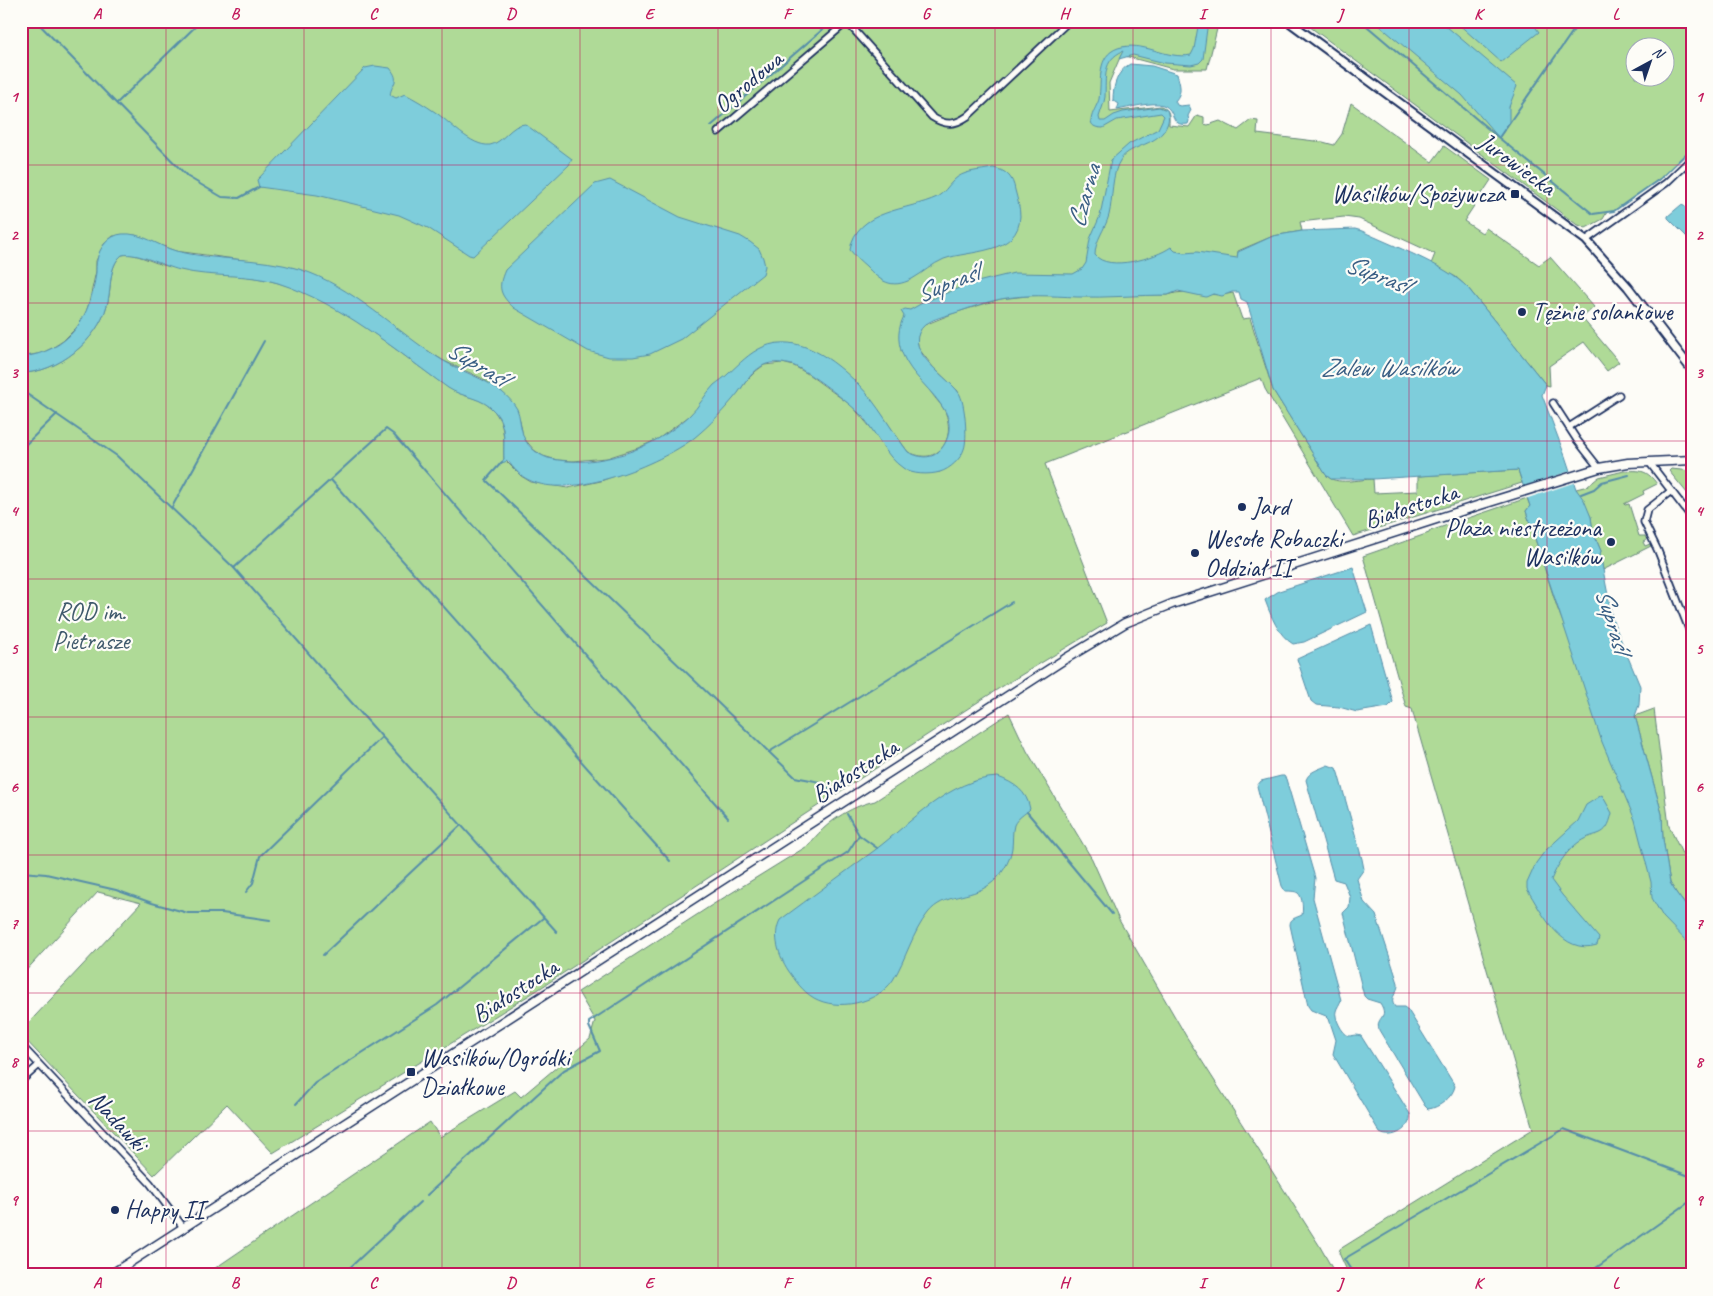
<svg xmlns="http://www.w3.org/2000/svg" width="1713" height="1296" viewBox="0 0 1713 1296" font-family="Caveat,sans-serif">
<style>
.green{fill:#afda97;stroke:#65847a;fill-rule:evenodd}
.water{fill:#7ecddb;stroke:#568ea9}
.pier{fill:#fdfcf7}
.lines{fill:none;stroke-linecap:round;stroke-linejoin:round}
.stream{stroke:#568ea9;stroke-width:2}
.minor-casing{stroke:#1b2f5e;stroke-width:9}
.tertiary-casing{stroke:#1b2f5e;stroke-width:11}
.secondary-casing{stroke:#1b2f5e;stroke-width:11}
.minor{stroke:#fdfcf7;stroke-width:5.5}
.tertiary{stroke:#fdfcf7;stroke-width:7}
.secondary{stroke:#fdfcf7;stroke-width:8}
.grid{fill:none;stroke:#c2185b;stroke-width:1;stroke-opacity:0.55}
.poi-dot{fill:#1b2f5e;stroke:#fdfcf7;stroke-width:2}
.labels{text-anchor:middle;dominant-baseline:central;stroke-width:4.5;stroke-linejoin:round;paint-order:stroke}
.street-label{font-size:25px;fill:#1b2f5e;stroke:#fdfcf7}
.poi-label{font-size:25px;fill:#1b2f5e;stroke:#fdfcf7;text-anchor:start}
.park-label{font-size:25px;fill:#405a6c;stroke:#fdfcf7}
.water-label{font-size:26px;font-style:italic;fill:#395e84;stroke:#fdfcf7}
.neatline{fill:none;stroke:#c2185b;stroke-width:2}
.grid-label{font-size:16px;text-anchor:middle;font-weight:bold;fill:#c2185b}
</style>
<rect width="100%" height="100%" fill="#fdfcf7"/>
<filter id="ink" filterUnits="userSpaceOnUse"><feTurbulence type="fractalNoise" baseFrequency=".02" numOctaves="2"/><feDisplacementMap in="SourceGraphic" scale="10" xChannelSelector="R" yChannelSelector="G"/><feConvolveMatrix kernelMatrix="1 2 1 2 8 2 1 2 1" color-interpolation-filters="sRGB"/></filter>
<g filter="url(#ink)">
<!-- green -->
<g class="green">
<path d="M 21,21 L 1219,21 L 1207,69 L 1173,69 L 1121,55 L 1109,83 L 1110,112 L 1161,106 C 1171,111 1169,115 1169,125 L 1189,127 L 1197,115 L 1204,117 L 1204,124 L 1208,125 L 1220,121 L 1238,130 L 1251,120 L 1258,121 L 1257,134 L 1323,142 L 1334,145 L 1342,134 L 1351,103 L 1432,162 L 1444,146 L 1491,180 L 1464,221 L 1482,233 L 1486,228 L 1539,265 L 1550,257 L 1594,307 L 1582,318 L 1619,362 L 1607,371 L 1584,342 L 1549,366 L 1550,386 L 1546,385 L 1468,288 L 1456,277 L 1431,264 L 1435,254 L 1359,219 L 1344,217 L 1300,222 L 1302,231 L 1273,236 L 1238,251 L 1237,258 L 910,310 L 901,351 C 912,366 922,380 933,395 C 937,401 944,407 946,414 C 950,426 950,440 940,450 C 930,459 920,457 908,452 L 869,397 L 765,346 L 692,414 L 658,439 L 638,448 L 607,458 L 573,461 L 557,460 L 543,456 L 534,450 L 523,437 L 520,420 L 495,387 L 481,378 L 444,361 L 298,269 L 273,264 L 175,251 L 135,235 L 113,236 L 104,244 L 100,252 L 96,261 L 96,271 L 89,303 L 85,315 L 79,325 L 63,341 L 52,348 L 42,353 L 21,357 Z"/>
<path d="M 1302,21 L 1692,21 L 1692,148 L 1661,178 L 1614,211 L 1607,212 L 1603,219 L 1586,228 L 1576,224 ZM 1636,48 L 1666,48 L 1666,78 L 1636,78 Z"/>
<path d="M 127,254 C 141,255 153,263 167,266 C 203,273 240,273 275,282 C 339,299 396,352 449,388 C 465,399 485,396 497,415 C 506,429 503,443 504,459 L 521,476 L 531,482 L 568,488 L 601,481 L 625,472 L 651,462 L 683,445 L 712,421 L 739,391 L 748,379 L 756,371 L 764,365 L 782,363 L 794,366 L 808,374 L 852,406 L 908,471 L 923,473 L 940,472 L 958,391 L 933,367 L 919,349 L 917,341 L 917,335 L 922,326 L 954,313 L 1000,299 L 1045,294 L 1168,295 C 1189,287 1211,299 1233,293 L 1242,319 L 1250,318 L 1273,390 L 1326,475 C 1335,486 1360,479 1373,479 L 1374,493 L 1418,491 L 1418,476 L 1518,470 L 1522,483 L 1353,536 L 1265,389 L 1261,378 L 1045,464 L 1107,623 L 998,689 L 810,811 L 536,991 L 273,1153 L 227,1104 L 154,1175 L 21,1035 L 21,1031 L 141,903 L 98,892 L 21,976 L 21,373 C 58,373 98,340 107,305 C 112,288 108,266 122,255 Z"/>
<path d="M 1671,469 L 1692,471 L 1692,499 L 1669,471 Z"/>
<path d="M 1624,471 C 1641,470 1647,470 1657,484 L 1643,491 L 1644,494 L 1624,504 L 1625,505 L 1629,504 L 1639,536 L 1645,536 L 1647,540 L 1643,542 L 1645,546 L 1650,544 L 1651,546 L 1603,570 L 1600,554 L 1601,551 L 1593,532 L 1591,517 L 1576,489 L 1588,486 L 1599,477 Z"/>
<path d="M 1527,498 L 1530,506 L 1526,511 L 1557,607 L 1640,823 L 1692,933 L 1692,1275 L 1349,1275 L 1339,1253 L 1340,1249 L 1533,1129 L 1414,717 L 1412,709 L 1406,707 L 1363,556 L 1429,533 L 1430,531 Z"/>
<path d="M 1654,709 L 1669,826 L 1692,875 L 1692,913 L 1677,894 L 1670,883 L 1663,839 L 1662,814 L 1635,716 Z"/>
<path d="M 1009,713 L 1027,751 L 1092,859 L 1119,920 L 1186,1036 L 1319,1245 L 1336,1275 L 205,1275 L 430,1122 L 440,1137 L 515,1091 L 521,1097 L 590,1039 L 595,1021 L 578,992 L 712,905 L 809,845 C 825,823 849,807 875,801 Z"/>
</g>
<!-- water -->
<g class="water">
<path d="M 1199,21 L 1208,21 L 1203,59 L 1199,63 L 1191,65 L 1165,63 L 1133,55 L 1119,59 L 1123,51 C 1102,60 1106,78 1105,97 C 1104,104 1101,110 1099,117 L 1100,121 L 1105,121 L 1114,115 L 1123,112 L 1159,107 L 1167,110 C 1169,116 1169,120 1167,125 C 1159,146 1131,144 1121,159 C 1111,173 1113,199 1109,215 C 1105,230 1095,240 1095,255 C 1108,272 1156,258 1171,247 L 1175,251 L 1184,253 L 1197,252 L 1237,258 L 1238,252 L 1273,236 L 1302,231 L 1355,229 L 1362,231 C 1392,246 1445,264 1468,288 L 1546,385 L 1542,395 L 1565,456 L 1576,489 L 1584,500 L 1591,517 L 1593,532 L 1601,551 L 1600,554 L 1613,621 L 1640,686 L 1639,705 L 1635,716 L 1662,814 L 1663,839 L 1670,883 L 1677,894 L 1692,914 L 1692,947 L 1663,917 L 1652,898 L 1651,882 L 1635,820 L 1602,742 L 1526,511 L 1530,506 L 1518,470 L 1373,479 L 1331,479 L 1326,475 L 1273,390 L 1247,302 L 1241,299 L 1239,292 L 1232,292 L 1222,296 L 1213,294 L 1206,297 L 1178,291 L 1168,295 C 1138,295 1107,298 1077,297 C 1051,296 1026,294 1001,299 C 985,302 970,308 955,313 C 942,317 924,320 919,333 C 909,355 949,378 959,393 C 965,402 968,439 964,449 C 961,459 950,469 940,472 C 930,475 911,475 903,468 C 885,456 876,432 862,416 C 851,404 807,370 792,365 C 784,363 772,361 764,365 C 752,371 745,383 738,393 C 725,409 710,425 694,438 C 660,464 570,501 529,480 C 520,476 514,469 508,461 L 501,463 L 504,459 C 503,442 507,426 495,412 C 483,397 463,398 448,388 C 394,349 342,304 278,283 C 247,273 212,278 180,270 C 163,266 139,252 122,255 C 108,266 112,288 107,305 C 98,340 58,373 21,373 L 21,357 C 70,352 91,317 96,272 C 96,270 96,263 97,260 C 99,248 109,235 122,234 C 141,232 158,246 176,251 C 216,261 259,257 299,269 C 353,286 395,331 442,360 C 462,372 484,378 502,392 C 508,397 513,402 517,409 C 520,416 520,424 522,431 C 524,444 536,454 548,458 C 597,470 654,449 689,416 C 699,407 705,394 714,385 C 719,381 724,378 728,374 C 739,364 749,353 763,347 C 798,332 834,360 858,384 C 878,404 891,430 908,452 C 916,456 925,459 934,455 C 949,446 953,425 945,411 C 933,390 911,376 902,353 C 897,340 898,328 904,316 L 901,311 L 905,309 L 910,310 L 924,302 L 969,284 L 1014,273 L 1073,274 L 1082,269 L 1086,263 L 1090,239 L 1100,216 L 1111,160 L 1129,144 L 1158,129 L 1164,116 L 1161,113 L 1117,120 L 1103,128 C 1080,128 1097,108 1099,99 C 1102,80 1096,56 1118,48 C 1143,40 1166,60 1191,55 L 1194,49 Z"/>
<path d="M 1374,21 L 1440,21 L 1517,86 L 1509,107 L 1509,123 L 1499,138 L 1462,95 Z"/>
<path d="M 1455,21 L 1531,21 L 1539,32 L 1501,62 Z"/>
<path d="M 1130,64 L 1152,66 L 1177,74 C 1180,85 1183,92 1175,101 L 1177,105 L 1180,106 L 1189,105 L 1191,110 L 1188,116 L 1189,121 L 1188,124 C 1169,127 1177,110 1163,105 C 1153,101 1128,108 1117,110 L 1119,104 L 1113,100 C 1113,86 1117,71 1130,64 Z"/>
<path d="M 375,66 L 390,68 C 401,82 392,82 390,95 L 396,98 L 405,94 C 415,99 425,105 435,112 C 449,121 471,147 490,145 C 503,143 511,124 525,124 L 572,159 L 569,165 L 473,256 L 469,255 L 428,228 L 399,215 L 317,195 L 259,187 L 257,180 L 365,68 Z"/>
<path d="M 993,168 C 1006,170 1013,177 1015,190 C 1017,198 1020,207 1020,216 C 1019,255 969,250 944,259 C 932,264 923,273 912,279 C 891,290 880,281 866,266 C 860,261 855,256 850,250 C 856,209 908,211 937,197 C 944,193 948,186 953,181 C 963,170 980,171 993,168 Z"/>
<path d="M 610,180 L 680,217 L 740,236 L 750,242 L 759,249 L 763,258 L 765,266 L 763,274 L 681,339 L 650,354 L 633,357 L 609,357 L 588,351 L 514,308 C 500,295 497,288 505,270 L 595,184 Z"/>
<path d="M 1681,205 L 1684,206 L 1692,213 L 1692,240 L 1689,239 L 1668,218 L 1668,216 Z"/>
<path d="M 1353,567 L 1367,612 L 1304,642 L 1293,644 C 1278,635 1271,616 1265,600 L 1279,591 Z"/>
<path d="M 1371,625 L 1393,702 L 1388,707 L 1357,712 L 1339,707 L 1316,705 L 1311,701 L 1297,659 Z"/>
<path d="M 1328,765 L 1336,768 L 1338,773 L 1362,859 L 1364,869 L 1357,879 L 1364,902 L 1376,915 L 1398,983 C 1399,993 1388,997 1395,1007 L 1404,1007 L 1408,1010 L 1455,1086 C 1453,1097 1439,1108 1428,1109 L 1425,1106 L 1379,1030 C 1375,1016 1390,1019 1380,1003 L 1367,999 L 1364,996 L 1343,913 L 1349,907 L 1350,897 L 1344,882 L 1334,879 L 1306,780 C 1309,771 1320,769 1328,765 Z"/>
<path d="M 1281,776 L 1284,776 L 1286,779 L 1315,878 L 1313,898 L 1341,1000 C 1340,1004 1337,1007 1336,1011 C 1334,1017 1342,1034 1349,1036 C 1353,1036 1356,1034 1361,1036 L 1410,1114 C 1412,1129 1392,1140 1380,1133 L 1333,1054 L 1336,1040 L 1329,1019 L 1326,1016 L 1311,1010 L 1308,1006 L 1290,925 C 1290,918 1296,918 1302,915 C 1303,910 1303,897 1298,893 C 1296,891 1288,891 1285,891 L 1282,886 L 1257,786 L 1261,781 Z"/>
<path d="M 998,777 C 1014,783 1027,791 1030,809 C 1025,814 1017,818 1014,825 C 1012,832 1013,840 1012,848 C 1010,862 1001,877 989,885 C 970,899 944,893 928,913 C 912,933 906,959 893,980 C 877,1004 837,1011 814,998 C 802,991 795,980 788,970 C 779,956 772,936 780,920 C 811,897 844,873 875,850 C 912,822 949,779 998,777 Z"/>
<path d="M 1602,795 L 1612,813 C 1606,840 1597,830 1579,842 C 1566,851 1557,866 1551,880 L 1562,895 L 1599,938 L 1597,945 C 1562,956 1542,913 1527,889 L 1527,883 L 1536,863 L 1545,851 L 1578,821 L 1586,805 Z"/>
</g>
<!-- pier -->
<path class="pier" d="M 1573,470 L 1576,482 L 1525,499 L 1521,487 Z"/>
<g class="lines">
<!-- stream -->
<g class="stream">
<path d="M 36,21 L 188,177 L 222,197 L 239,198 L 259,187"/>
<path d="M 1361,21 L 1499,138 L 1593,214 L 1614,211 L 1661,178 L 1692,148"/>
<path d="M 117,103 L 201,21"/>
<path d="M 711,126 L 829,24 L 827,21"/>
<path d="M 1500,136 L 1580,21"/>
<path d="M 21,390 L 117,456 L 234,568 L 366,719 L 557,932"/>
<path d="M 21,449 L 57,414"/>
<path d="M 502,462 L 486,480 L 795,777 C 813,781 822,779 834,794"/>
<path d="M 331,480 L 670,861"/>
<path d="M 1581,494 L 1594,489 L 1602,482 L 1629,475"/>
<path d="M 172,507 L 264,341"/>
<path d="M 234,568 L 386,429 L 393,434 L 728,818"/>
<path d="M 769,752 L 1012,602"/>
<path d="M 1027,812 L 1112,914"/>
<path d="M 859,835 L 877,848"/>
<path d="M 21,872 L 46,874 L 116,890 L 152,903 L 188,913 L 222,913 L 270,920"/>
<path d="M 246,892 L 253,883 L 260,856 L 382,737"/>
<path d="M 323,955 L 461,825"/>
<path d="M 296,1104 L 315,1083 L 437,1005 L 543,918"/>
<path d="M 427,1195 L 555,1078 L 564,1070 L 600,1051 L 589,1026 L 589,1022 L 848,852 L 859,835 L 847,814"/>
<path d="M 342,1275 L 420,1202"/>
<path d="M 1354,1275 L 1344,1259 L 1564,1129 L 1692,1177"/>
<path d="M 1586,1275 L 1692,1200"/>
</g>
<defs>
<g id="minor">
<path d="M 847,22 L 932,117 C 946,126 955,125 968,116 L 1069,21"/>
<path d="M 718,132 L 848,21"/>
<path d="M 1586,240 L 1666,183 L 1692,158"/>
<path d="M 1553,403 L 1577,440 L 1599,468"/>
<path d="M 1569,427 L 1619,395"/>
<path d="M 1649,462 L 1692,518"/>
<path d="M 1671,491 L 1647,510 L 1644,522 L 1658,551 L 1692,637"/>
<path d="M 21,1045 L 150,1183 L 183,1227"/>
<path d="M 21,1081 L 39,1065"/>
</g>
<path id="tertiary" d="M 1288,21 L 1586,240 L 1628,287 L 1692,370"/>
<path id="secondary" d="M 110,1275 L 1065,659 L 1125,623 L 1172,604 L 1480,505 L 1599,468 L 1628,463 L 1692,460"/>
</defs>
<!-- minor casing -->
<use href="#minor" class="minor-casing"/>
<!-- tertiary casing -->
<use href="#tertiary" class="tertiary-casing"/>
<!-- secondary casing -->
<use href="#secondary" class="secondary-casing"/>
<!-- minor -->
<use href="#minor" class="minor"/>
<!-- tertiary -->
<use href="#tertiary" class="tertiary"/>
<!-- secondary -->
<use href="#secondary" class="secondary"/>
</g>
</g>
<!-- grid -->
<path class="grid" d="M 166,21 L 166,1275M 304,21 L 304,1275M 442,21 L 442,1275M 580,21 L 580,1275M 718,21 L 718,1275M 856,21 L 856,1275M 995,21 L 995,1275M 1133,21 L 1133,1275M 1271,21 L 1271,1275M 1409,21 L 1409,1275M 1547,21 L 1547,1275M 21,165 L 1692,165M 21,303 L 1692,303M 21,441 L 1692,441M 21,579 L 1692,579M 21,717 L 1692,717M 21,855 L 1692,855M 21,993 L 1692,993M 21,1131 L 1692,1131"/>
<!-- markers -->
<g class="poi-dot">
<rect x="1510" y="189" width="10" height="10" rx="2.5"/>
<circle cx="1522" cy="312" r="5"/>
<circle cx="1242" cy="507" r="5"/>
<circle cx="1611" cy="542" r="5"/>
<circle cx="1195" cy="553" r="5"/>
<rect x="406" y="1067" width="10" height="10" rx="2.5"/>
<circle cx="115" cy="1210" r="5"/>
</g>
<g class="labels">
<!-- street labels -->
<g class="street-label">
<text transform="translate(748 82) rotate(-40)">Ogrodowa</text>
<text transform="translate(1517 164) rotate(36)">Jurowiecka</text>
<text transform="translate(1411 506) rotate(-18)">Białostocka</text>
<text transform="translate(855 771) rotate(-33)">Białostocka</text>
<text transform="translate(515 991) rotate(-33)">Białostocka</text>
<text transform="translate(118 1121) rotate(47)">Nadawki</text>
</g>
<!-- poi labels -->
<g class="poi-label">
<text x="1505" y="194" text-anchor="end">Wasilków/Spożywcza</text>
<text x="1532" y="312">Tężnie solankowe</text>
<text x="1252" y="507">Jard</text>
<text x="1601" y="528" text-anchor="end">Plaża niestrzeżona<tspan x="1601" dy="29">Wasilków</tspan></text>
<text x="1205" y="539">Wesołe Robaczki<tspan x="1205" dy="29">Oddział II</tspan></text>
<text x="421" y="1058">Wasilków/Ogródki<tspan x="421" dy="29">Działkowe</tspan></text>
<text x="125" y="1210">Happy II</text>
</g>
<!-- park labels -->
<g class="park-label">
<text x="91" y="612">ROD im.<tspan x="91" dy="29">Pietrasze</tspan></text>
</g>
<!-- water labels -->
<g class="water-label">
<text transform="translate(1084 196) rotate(-74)">Czarna</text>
<text transform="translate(1377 274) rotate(21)">Supraśl</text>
<text transform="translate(947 283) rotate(-21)">Supraśl</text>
<text transform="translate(477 363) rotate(31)">Supraśl</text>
<text x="1389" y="367">Zalew Wasilków</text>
<text transform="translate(1613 620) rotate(73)">Supraśl</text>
</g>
</g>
<!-- margin -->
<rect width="1713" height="1296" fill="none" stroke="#fdfcf7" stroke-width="55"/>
<!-- north arrow -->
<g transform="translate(1650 62) rotate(40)"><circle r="24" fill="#fdfcf7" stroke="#a3aaba"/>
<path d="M0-4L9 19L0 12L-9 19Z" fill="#1b2f5e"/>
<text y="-8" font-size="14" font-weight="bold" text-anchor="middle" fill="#1b2f5e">N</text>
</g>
<rect x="28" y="28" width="1658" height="1240" class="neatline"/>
<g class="grid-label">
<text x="97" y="19">A</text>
<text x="235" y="19">B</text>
<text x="373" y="19">C</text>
<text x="511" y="19">D</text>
<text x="649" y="19">E</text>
<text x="787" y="19">F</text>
<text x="926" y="19">G</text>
<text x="1064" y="19">H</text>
<text x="1202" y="19">I</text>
<text x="1340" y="19">J</text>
<text x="1478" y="19">K</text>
<text x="1616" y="19">L</text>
<text x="14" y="102">1</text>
<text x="1699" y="102">1</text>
<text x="14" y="240">2</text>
<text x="1699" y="240">2</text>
<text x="14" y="378">3</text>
<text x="1699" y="378">3</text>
<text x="14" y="516">4</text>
<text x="1699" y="516">4</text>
<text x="14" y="654">5</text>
<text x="1699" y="654">5</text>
<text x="14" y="792">6</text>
<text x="1699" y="792">6</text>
<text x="14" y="929">7</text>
<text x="1699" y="929">7</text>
<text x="14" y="1067">8</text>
<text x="1699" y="1067">8</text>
<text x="14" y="1205">9</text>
<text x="1699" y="1205">9</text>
<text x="97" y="1288">A</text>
<text x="235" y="1288">B</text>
<text x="373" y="1288">C</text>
<text x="511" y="1288">D</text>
<text x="649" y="1288">E</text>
<text x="787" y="1288">F</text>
<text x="926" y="1288">G</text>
<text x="1064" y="1288">H</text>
<text x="1202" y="1288">I</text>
<text x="1340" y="1288">J</text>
<text x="1478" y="1288">K</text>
<text x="1616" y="1288">L</text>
</g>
</svg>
